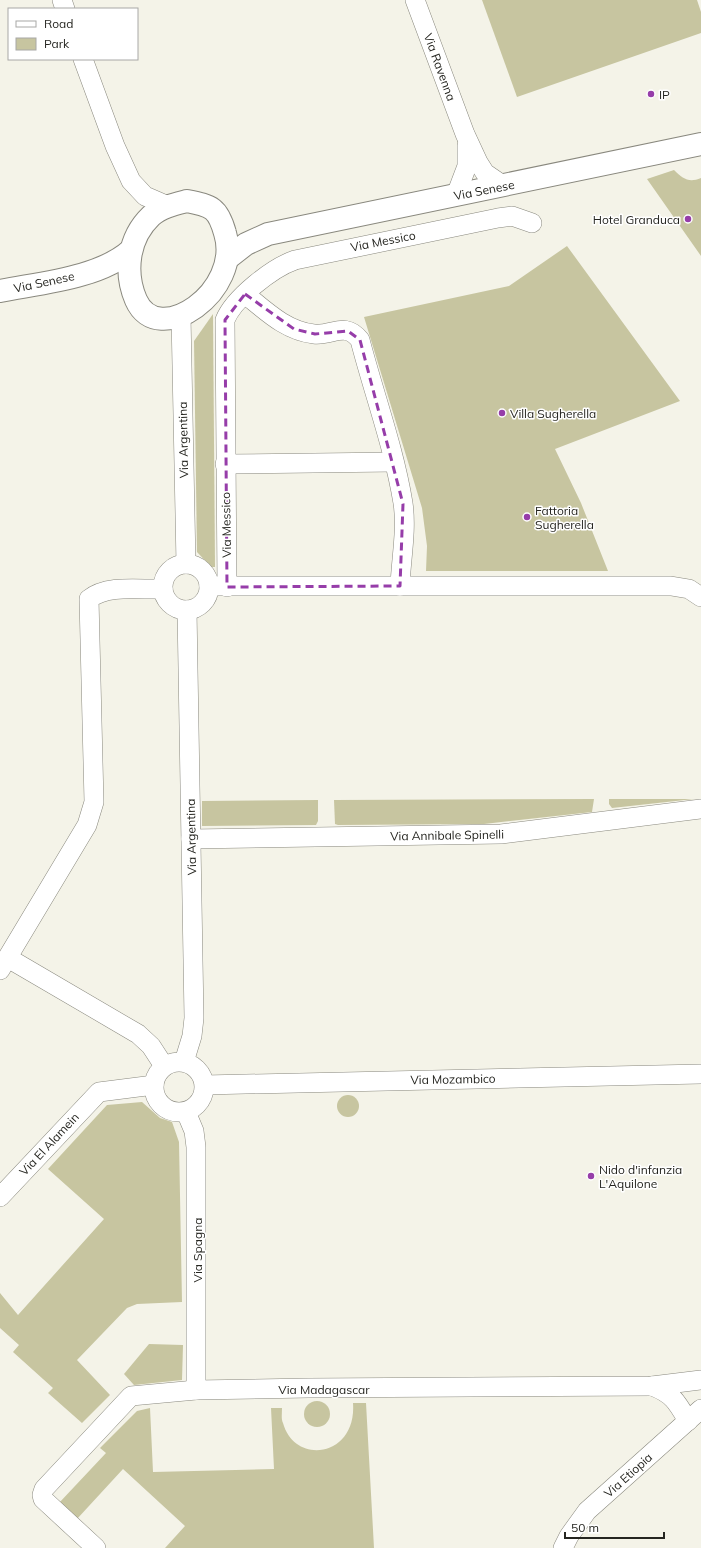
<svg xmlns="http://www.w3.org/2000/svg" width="701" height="1548" viewBox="0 0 701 1548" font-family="Mulish,sans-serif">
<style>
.green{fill:#c7c5a0}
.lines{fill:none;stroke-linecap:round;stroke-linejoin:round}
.minor-casing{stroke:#89887e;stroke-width:20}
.major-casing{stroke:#89887e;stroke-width:24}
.minor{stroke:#fff;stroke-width:19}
.major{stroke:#fff;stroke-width:22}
.marked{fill:none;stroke:#963da9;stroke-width:3;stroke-dasharray:8 5;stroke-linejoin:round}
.poi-dot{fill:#963da9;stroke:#fff;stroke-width:1.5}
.labels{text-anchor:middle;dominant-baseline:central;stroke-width:3;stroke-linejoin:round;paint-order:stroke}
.street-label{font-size:12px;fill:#252520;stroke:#fff}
.poi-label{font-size:12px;fill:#252520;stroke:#fff;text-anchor:start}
</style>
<rect width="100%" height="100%" fill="#f4f3e8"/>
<!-- green -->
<g class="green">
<path d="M 482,0 L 697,0 L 701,12 L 701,33 L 517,97 Z"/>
<path d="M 674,170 C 683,179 689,183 701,178 L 701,256 L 647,179 Z"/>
<path d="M 567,246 L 680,401 L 555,449 L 581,503 L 608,571 L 426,571 L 427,546 L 422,508 L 364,317 L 509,286 Z"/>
<path d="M 213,314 L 215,567 L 211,567 L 197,552 L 194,341 Z"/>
<path d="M 594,799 L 592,812 L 484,824 L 338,825 L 335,824 L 334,800 Z"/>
<path d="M 609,799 L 694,799 L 612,808 L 609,804 Z"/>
<path d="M 318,800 L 318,821 L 316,825 L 202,826 L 202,801 Z"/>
<circle cx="348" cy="1106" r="11"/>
<path d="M 142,1102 L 160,1118 L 172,1122 L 179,1142 L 182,1302 L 137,1304 L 127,1308 L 77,1360 L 110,1395 L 82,1423 L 48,1393 L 53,1388 L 13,1352 L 19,1345 L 0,1328 L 0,1293 L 18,1315 L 104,1219 L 48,1169 L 107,1105 Z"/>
<path d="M 149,1344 L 183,1345 L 182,1380 L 134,1385 L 124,1374 Z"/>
<circle cx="317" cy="1414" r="13"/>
<path d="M 353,1403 L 366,1403 L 374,1548 L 165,1548 L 185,1526 L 123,1469 L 77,1519 L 59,1503 L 106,1453 L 100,1448 L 137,1411 L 150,1408 L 153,1472 L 274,1469 L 271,1408 L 282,1408 C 282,1413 281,1419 283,1423 C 295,1466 357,1457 353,1403 Z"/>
</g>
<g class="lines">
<defs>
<g id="minor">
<path d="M 62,0 L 65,9"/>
<path d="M 415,0 L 465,134 L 478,162 L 485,173 L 504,186"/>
<path d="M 83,59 L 115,146 L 131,181 L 145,196 L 168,206"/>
<path d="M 456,195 L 467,166 L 467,145"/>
<path d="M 245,294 C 266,311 286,331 314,334 C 333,336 345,321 360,340 C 374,394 394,448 403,503 C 407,530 401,559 400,586"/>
<path d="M 181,316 L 186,564"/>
<path d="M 225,464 L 394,462"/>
<circle cx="186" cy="587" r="23"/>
<path d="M 209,586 L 671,586 L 689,589 L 701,597"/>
<path d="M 227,587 L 225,320 C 234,298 272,268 295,260 L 498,218 L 512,216 L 532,223"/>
<path d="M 191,839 L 501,834 L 701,809"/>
<path d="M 8,958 L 138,1034 L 151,1046 L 164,1066"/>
<path d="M 0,970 L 87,825 L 94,802 L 89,599 C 108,584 140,590 163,589"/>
<circle cx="179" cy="1087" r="25"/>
<path d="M 184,1062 L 192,1036 L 194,1018 L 187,610"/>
<path d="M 205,1085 L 701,1074"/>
<path d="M 186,1112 L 194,1131 L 196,1147 L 196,1390"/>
<path d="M 0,1197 L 99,1092 L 154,1085"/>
<path d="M 652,1386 C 673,1394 677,1402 688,1421"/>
<path d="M 96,1548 L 43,1499 L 42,1495 L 44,1489 L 131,1396 L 196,1390 L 308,1388 L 652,1386 L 701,1380"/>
<path d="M 563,1548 L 569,1536 L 587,1511 L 701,1409"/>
</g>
<g id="major">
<path d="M 187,201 C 212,206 218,208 225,233 C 243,291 158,350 136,300 C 124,272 128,238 151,216 C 161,207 175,204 187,201 Z"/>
<path d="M 228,258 L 246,244 L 268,234 L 701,144"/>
<path d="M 0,291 C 40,283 100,278 131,250"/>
</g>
</defs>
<!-- minor casing -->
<use href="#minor" class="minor-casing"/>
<!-- major casing -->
<use href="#major" class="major-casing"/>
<!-- minor -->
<use href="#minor" class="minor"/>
<!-- major -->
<use href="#major" class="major"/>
</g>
<!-- marked area -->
<path class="marked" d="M 245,294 L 294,329 L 315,334 L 348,331 L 360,340 L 403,504 L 400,586 L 227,587 L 225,320 Z"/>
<!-- markers -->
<g class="poi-dot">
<circle cx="651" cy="94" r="4"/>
<circle cx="688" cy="219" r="4"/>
<circle cx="502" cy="413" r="4"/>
<circle cx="527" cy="517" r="4"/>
<circle cx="591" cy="1176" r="4"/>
</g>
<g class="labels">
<!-- street labels -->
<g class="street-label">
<text transform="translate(440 67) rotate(70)">Via Ravenna</text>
<text transform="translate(484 190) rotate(-11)">Via Senese</text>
<text transform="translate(383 241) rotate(-11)">Via Messico</text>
<text transform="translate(44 282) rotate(-12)">Via Senese</text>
<text transform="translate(183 440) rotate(-91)">Via Argentina</text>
<text transform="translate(226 525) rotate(-91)">Via Messico</text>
<text transform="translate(447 835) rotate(-1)">Via Annibale Spinelli</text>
<text transform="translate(191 837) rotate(-91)">Via Argentina</text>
<text transform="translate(453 1079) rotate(-1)">Via Mozambico</text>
<text transform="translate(49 1144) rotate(-47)">Via El Alamein</text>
<text transform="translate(197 1250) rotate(-90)">Via Spagna</text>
<text x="324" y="1389">Via Madagascar</text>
<text transform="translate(628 1475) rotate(-42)">Via Etiopia</text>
</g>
<!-- poi labels -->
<g class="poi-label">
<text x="659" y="94">IP</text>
<text x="680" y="219" text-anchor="end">Hotel Granduca</text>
<text x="510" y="413">Villa Sugherella</text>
<text x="535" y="510">Fattoria<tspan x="535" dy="14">Sugherella</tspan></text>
<text x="599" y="1169">Nido d'infanzia<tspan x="599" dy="14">L'Aquilone</tspan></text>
</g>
</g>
<!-- legend -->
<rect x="8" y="8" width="130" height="52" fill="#ffffff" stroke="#a8a8a6"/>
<rect x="16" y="21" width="20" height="6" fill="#ffffff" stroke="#a8a8a6"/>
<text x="44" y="28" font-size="12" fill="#252520">Road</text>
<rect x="16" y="38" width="20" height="12" fill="#c7c5a0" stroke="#a8a8a6"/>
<text x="44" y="48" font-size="12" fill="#252520">Park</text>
<!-- scale -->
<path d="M565 1532v6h99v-6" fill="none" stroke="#252520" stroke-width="2"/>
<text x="571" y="1532" font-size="12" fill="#252520" stroke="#ffffff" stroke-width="3" paint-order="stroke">50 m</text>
</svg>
